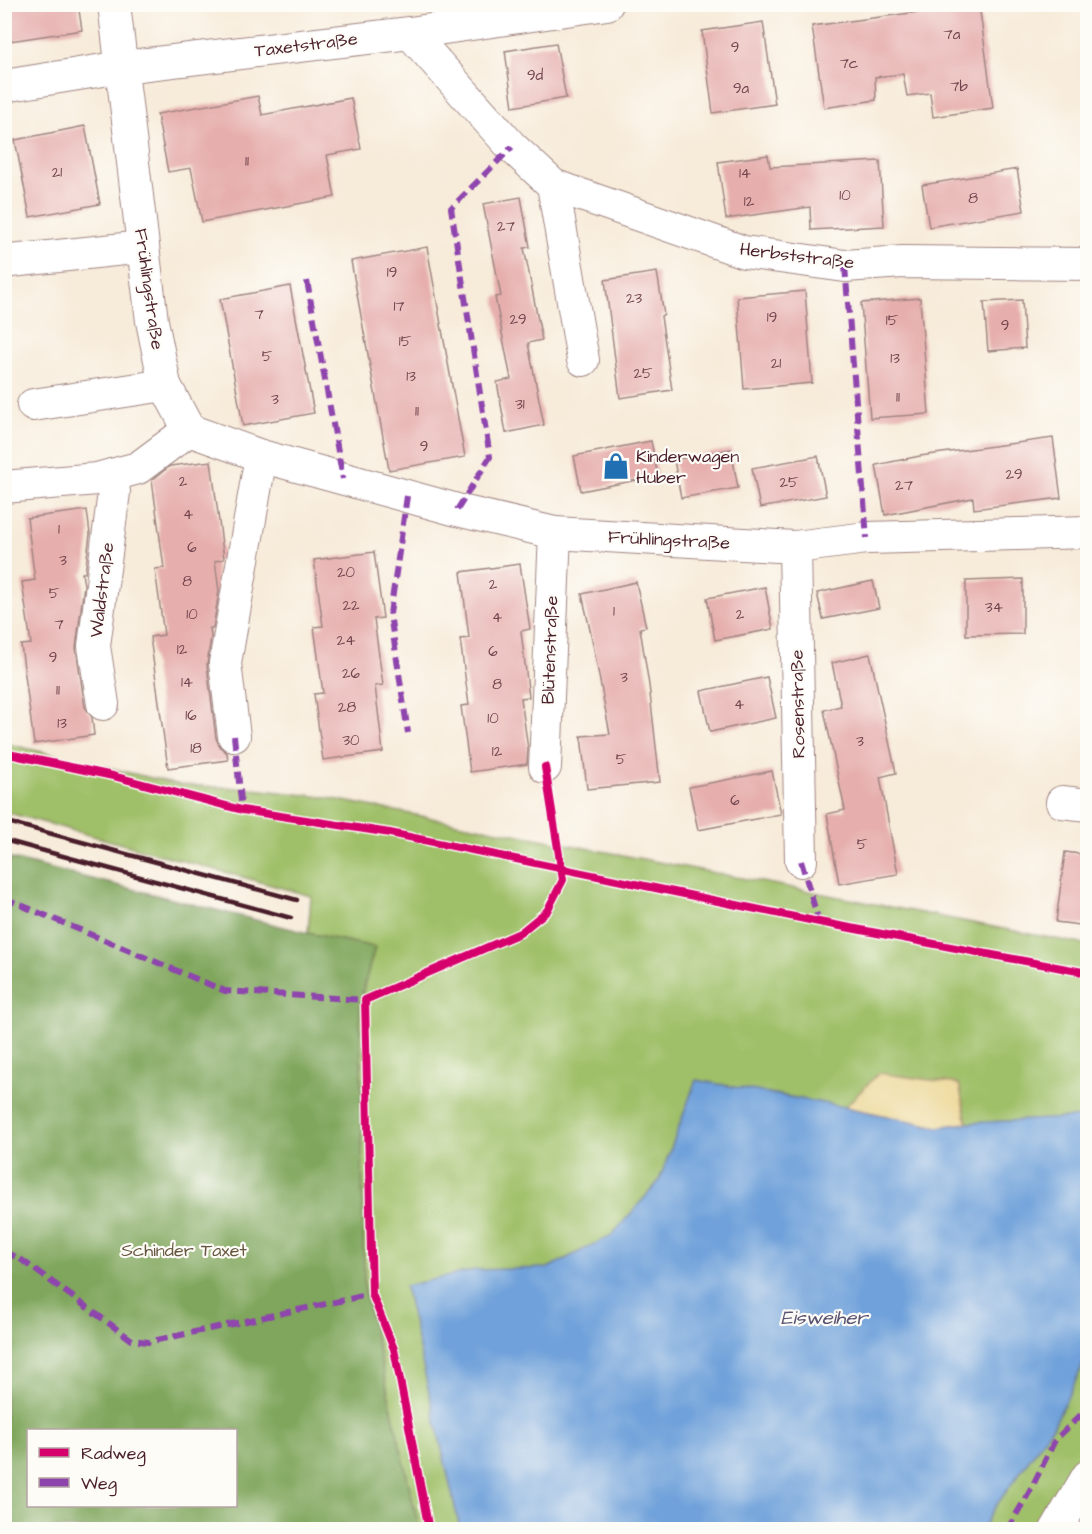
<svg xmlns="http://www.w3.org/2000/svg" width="1092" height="1534" viewBox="0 0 1092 1534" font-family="'Architects Daughter',sans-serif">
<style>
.green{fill:#9fbf67;stroke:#746f49;stroke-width:1.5}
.forest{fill:#7fa65c;stroke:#646244;stroke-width:1.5;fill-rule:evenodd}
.sand{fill:#eeda9e;stroke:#9c7c64;stroke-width:1.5}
.water{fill:#6fa1da;stroke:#5c6082;stroke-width:1.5}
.building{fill:#e6afad}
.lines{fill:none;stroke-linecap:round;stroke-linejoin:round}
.minor-casing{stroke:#a08582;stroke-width:34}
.minor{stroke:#fff;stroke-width:32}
.rail{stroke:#4a1f2b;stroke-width:4.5}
.quiet{stroke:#8e44ad;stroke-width:6;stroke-dasharray:12 6;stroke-linecap:butt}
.cycleway-casing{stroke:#fdfcf7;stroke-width:11}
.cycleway{stroke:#d6006c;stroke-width:8}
.labels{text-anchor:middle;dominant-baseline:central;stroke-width:4.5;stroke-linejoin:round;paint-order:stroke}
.number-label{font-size:15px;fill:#71434c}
.street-label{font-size:18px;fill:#4a1f2b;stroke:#fdfcf7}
.poi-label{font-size:18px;fill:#4a1f2b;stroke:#fdfcf7;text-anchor:start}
.park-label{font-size:18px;fill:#685740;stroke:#fdfcf7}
.water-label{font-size:20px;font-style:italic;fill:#595371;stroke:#fdfcf7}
</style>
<rect width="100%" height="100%" fill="#fdfcf7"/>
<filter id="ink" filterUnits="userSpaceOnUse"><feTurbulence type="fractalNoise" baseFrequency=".0167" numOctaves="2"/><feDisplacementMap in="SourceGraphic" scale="12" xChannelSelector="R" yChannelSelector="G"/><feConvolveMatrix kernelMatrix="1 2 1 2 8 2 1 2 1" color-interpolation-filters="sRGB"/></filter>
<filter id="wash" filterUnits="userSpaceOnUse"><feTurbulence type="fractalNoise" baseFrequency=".008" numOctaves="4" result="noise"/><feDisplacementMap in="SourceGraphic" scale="24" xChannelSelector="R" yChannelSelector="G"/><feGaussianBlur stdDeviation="1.35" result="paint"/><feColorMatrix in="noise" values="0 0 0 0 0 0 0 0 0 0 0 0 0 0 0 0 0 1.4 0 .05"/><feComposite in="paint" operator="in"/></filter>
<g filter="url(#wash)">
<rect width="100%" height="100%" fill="#f7ebd9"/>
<!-- green -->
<path class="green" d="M 4,743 L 181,785 L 253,789 L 323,797 L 1087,945 L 1087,1454 L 1042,1529 L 419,1529 L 364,1287 L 360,1001 L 374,947 L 308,933 L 311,896 L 5,812 Z"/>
<!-- forest -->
<path class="forest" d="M 4,857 L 308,933 L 375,947 L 360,1001 L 364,1287 L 419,1529 L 5,1529 ZM 28,1430 L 236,1430 L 236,1506 L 28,1506 Z"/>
<!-- sand -->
<path class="sand" d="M 879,1073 L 959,1084 L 967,1123 L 938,1127 L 845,1107 Z"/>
<!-- water -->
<path class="water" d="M 696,1080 L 845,1107 L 938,1127 L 967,1123 L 1087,1117 L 1087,1357 L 1054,1425 L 993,1510 L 983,1529 L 460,1529 L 405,1286 L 475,1270 L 548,1268 L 612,1235 L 659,1181 Z"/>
<g id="blocks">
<!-- building -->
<g class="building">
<path d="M 4,4 L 78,4 L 82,30 L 4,42 Z"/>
<path d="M 979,4 L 993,108 L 933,117 L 930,93 L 907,96 L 903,74 L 875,77 L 876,100 L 824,108 L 812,26 Z"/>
<path d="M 763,22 L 775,104 L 713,113 L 702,31 Z"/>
<path d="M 556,43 L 566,98 L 513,107 L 505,51 Z"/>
<path d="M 258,96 L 262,115 L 351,98 L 361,149 L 327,155 L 335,197 L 202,222 L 191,168 L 168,172 L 157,114 Z"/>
<path d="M 85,126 L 100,204 L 30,217 L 15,140 Z"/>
<path d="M 768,155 L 770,167 L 880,161 L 884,226 L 811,230 L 810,207 L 726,219 L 718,162 Z"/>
<path d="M 1017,169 L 1024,211 L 929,227 L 922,185 Z"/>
<path d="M 521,197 L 530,247 L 524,248 L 542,340 L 528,343 L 544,425 L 506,433 L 497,382 L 511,379 L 495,297 L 501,296 L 483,204 Z"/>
<path d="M 427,247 L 465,457 L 389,470 L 351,261 Z"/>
<path d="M 657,272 L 664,315 L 661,316 L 672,390 L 620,398 L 605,280 Z"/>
<path d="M 290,286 L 314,413 L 243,426 L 220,299 Z"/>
<path d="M 805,291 L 812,383 L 744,389 L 737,297 Z"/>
<path d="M 920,298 L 929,414 L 870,418 L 861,303 Z"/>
<path d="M 1022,300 L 1025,348 L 988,351 L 984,302 Z"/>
<path d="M 1053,438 L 1061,498 L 974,509 L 973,498 L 885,515 L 876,465 L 920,456 Z"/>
<path d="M 651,441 L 658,476 L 581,491 L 574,456 Z"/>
<path d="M 731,449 L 738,488 L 681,498 L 674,460 Z"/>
<path d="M 818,456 L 826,496 L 760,508 L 752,468 Z"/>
<path d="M 211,461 L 224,559 L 215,561 L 219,591 L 213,628 L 210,628 L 211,636 L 207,665 L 216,738 L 220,747 L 227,753 L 228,760 L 168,768 L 150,637 L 164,635 L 155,569 L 164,568 L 152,480 L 170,466 Z"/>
<path d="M 87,510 L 90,534 L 85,573 L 82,573 L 84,585 L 76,648 L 85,707 L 92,717 L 94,735 L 34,744 L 21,645 L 31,644 L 22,582 L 35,580 L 27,518 Z"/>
<path d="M 374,552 L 383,618 L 374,619 L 383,685 L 375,686 L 383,752 L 323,760 L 314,694 L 323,693 L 314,627 L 323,626 L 314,560 Z"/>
<path d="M 520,564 L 530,629 L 521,631 L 529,697 L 521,698 L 528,749 L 527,764 L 470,772 L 461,706 L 469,705 L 460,639 L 469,638 L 461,572 Z"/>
<path d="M 1023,579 L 1023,634 L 966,635 L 966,581 Z"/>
<path d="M 873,581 L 879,608 L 823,619 L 817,593 Z"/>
<path d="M 636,582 L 646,627 L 640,628 L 649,685 L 660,782 L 587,789 L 581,736 L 610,734 L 592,639 L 582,594 Z"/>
<path d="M 765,587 L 773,629 L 715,640 L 707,598 Z"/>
<path d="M 870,654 L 896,773 L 880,777 L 898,874 L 839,884 L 827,814 L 845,810 L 824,710 L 841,706 L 832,663 Z"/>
<path d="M 767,677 L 776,718 L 710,732 L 701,691 Z"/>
<path d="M 772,771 L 781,814 L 698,830 L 689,787 Z"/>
<path d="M 1065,852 L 1088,855 L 1088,926 L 1056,922 Z"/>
</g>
</g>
</g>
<g filter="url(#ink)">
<use href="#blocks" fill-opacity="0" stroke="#a08582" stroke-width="1.5"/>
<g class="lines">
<defs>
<g id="minor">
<path d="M 114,4 L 152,321 L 165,385 L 189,430 L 261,456 L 457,510 L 555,533 L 795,547 L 867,538 L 1088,532"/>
<path d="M 410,33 L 512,147 L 553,185 L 744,252 L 845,266 L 903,262 L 1088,264"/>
<path d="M 4,86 L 122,67 L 410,33 L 607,4"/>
<path d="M 553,185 L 583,360"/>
<path d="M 11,261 L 143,247"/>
<path d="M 33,405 L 165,385"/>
<path d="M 4,487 L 97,479 L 138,468 L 189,430"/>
<path d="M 795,547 L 801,861"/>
<path d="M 103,704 L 94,646 L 114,492 L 112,475"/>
<path d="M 234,736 L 225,663 L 261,456"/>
<path d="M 545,767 L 555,533"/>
<path d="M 1062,802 L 1088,805"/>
<path d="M 1056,1530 L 1088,1476"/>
</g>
</defs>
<!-- minor casing -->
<use href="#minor" class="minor-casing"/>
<!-- minor -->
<use href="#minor" class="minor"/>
<!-- rail -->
<g class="rail">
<path d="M 4,821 L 297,900"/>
<path d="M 4,840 L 291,918"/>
</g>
<!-- quiet -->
<g class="quiet">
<path d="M 845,266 L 867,538"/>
<path d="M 307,281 L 343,479"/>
<path d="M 407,496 L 390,614 L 408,733"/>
<path d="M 457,510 L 490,457 L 451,208 L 512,147"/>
<path d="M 234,736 L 242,810"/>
<path d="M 801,861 L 819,922"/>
<path d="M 4,898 L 225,991 L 365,1000"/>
<path d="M 4,1252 L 19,1258 L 132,1340 L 148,1342 L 372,1294"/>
<path d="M 1007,1530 L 1030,1491 L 1055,1440 L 1088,1408"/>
</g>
<defs>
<g id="cycleway">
<path d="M 4,753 L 113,776 L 242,810 L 390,833 L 819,922 L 1088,973"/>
<path d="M 429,1530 L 394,1349 L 372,1294 L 365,1000 L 520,933 L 547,911 L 563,880 L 545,767"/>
</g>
</defs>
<!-- cycleway casing -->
<use href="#cycleway" class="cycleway-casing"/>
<!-- cycleway -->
<use href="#cycleway" class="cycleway"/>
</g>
</g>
<!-- icons -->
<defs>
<symbol id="shop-bare" viewBox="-9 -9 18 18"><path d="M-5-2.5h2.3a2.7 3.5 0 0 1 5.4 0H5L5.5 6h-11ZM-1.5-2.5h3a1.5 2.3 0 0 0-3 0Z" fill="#1f6fb2" stroke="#fdfcf7" stroke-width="2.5" paint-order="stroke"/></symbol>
</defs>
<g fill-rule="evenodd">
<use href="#shop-bare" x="597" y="447" width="38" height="38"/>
</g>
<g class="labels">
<!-- number labels -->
<g class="number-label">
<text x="952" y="34">7a</text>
<text x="735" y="47">9</text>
<text x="849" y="63">7c</text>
<text x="535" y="75">9d</text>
<text x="959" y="86">7b</text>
<text x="741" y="88">9a</text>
<text x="247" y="161">11</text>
<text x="57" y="172">21</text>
<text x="745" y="173">14</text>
<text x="845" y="195">10</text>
<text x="973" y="198">8</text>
<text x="749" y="201">12</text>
<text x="506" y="226">27</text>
<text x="392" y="272">19</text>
<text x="634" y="298">23</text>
<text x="399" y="306">17</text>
<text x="259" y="314">7</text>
<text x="772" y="317">19</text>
<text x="518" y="319">29</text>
<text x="892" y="320">15</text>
<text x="1005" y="325">9</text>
<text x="405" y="341">15</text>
<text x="267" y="356">5</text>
<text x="895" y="358">13</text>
<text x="776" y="363">21</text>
<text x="643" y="373">25</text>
<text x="411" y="376">13</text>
<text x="898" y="397">11</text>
<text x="275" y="399">3</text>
<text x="520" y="404">31</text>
<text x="417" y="411">11</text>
<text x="424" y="446">9</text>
<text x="1014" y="474">29</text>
<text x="183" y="481">2</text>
<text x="789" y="482">25</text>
<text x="904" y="485">27</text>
<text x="188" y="514">4</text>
<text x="59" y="529">1</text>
<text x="192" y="547">6</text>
<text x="63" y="560">3</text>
<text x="346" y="572">20</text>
<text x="187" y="581">8</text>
<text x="493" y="584">2</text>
<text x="54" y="593">5</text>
<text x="351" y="605">22</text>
<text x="994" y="607">34</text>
<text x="614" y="611">1</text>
<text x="192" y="614">10</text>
<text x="740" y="614">2</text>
<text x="497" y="617">4</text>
<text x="59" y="624">7</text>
<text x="346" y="640">24</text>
<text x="182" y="649">12</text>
<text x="493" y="651">6</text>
<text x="53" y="657">9</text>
<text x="351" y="673">26</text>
<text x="624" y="677">3</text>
<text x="187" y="682">14</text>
<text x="497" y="684">8</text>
<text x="58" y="690">11</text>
<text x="739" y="704">4</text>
<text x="347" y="707">28</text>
<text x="191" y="715">16</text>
<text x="493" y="718">10</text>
<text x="62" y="723">13</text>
<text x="351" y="740">30</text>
<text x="860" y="741">3</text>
<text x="196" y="748">18</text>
<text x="497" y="751">12</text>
<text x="621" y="759">5</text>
<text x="735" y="800">6</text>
<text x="862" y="844">5</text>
</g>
<!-- street labels -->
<g class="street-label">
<text transform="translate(306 45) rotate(-7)">Taxetstraße</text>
<text transform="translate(797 256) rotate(7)">Herbststraße</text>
<text transform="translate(149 289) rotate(82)">Frühlingstraße</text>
<text transform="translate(669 540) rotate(3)">Frühlingstraße</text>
<text transform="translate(102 590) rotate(-83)">Waldstraße</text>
<text transform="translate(550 650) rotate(-88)">Blütenstraße</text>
<text transform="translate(798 704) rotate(-91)">Rosenstraße</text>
</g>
<!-- poi labels -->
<g class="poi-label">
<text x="636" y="456">Kinderwagen<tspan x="636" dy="21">Huber</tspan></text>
</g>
<!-- park labels -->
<g class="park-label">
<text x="184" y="1250">Schinder Taxet</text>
</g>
<!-- water labels -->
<g class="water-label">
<text x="824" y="1318">Eisweiher</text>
</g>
</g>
<!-- margin -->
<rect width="1092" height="1534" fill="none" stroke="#fdfcf7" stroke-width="24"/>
<!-- legend -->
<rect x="27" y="1429" width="210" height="78" fill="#fdfcf7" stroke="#b5a4a5" stroke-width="1.5"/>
<rect x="39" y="1448" width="30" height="9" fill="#d6006c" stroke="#b5a4a5" stroke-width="1.5"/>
<text x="81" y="1459" font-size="18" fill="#4a1f2b">Radweg</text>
<rect x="39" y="1478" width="30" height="9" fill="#8e44ad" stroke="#b5a4a5" stroke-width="1.5"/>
<text x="81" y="1489" font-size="18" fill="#4a1f2b">Weg</text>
</svg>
